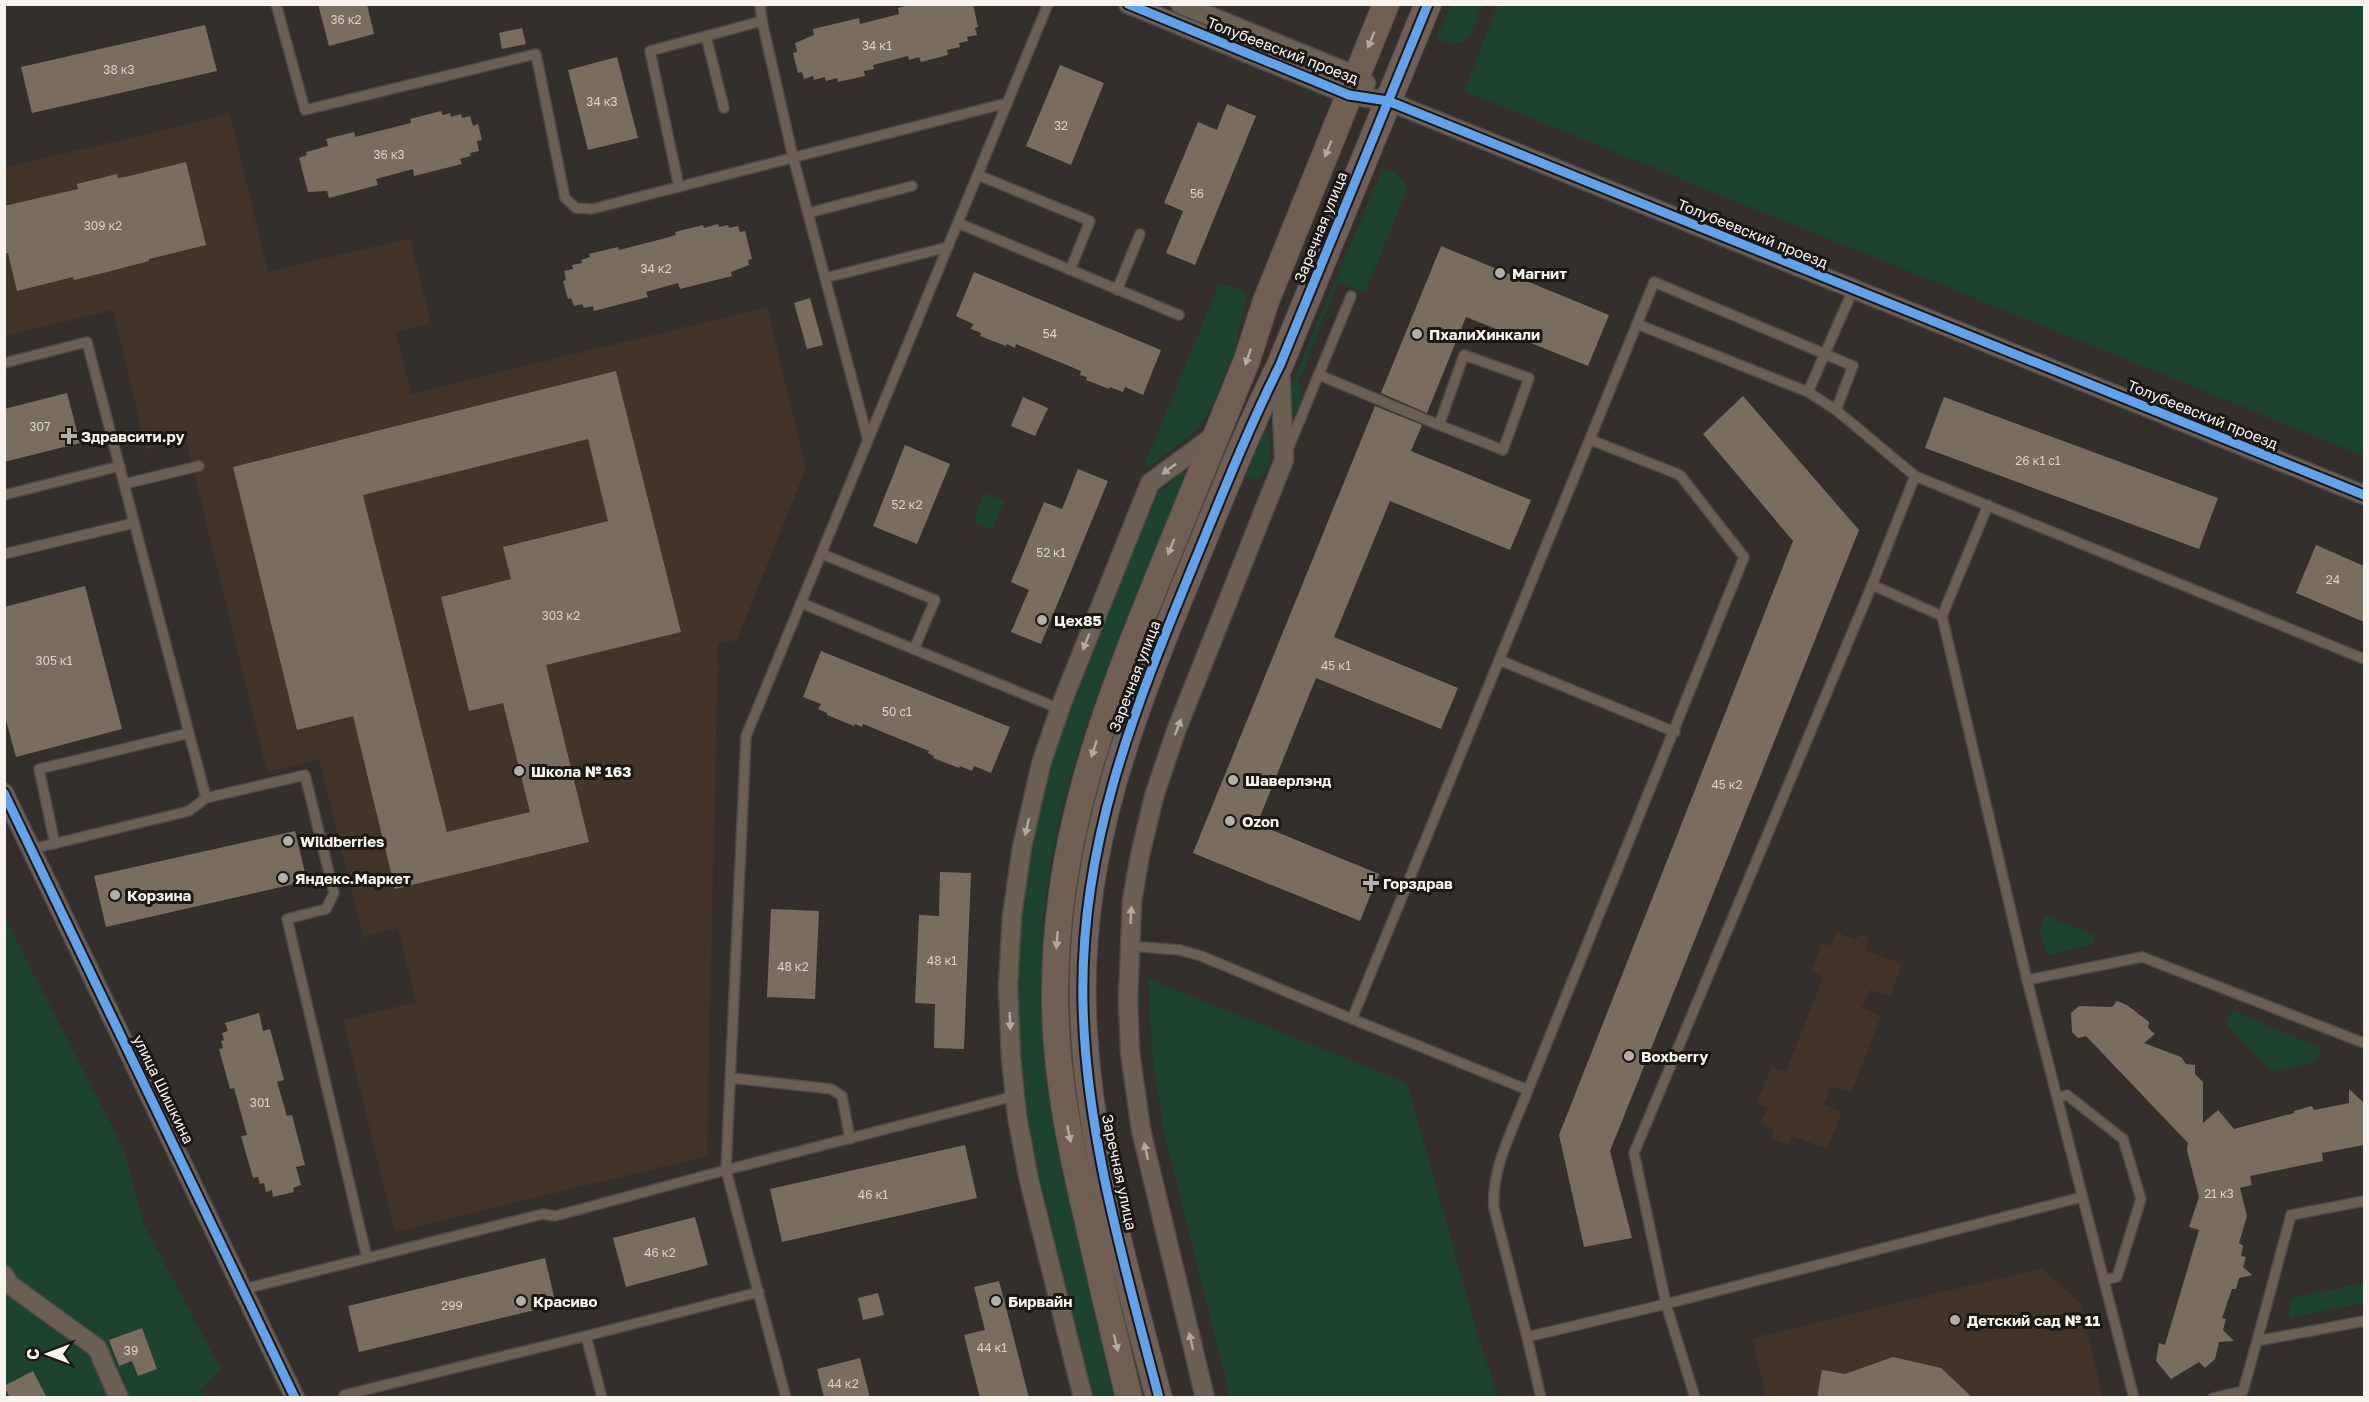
<svg xmlns="http://www.w3.org/2000/svg" width="2369" height="1402" viewBox="0 0 2369 1402" font-family="'Golos Text',sans-serif">
<style>
.education{fill:#423429}
.green{fill:#1c432e}
.building{fill:#796e5e;fill-rule:evenodd}
.lines{fill:none;stroke-linecap:round;stroke-linejoin:round}
.lane-casing{stroke:#4f4a46;stroke-width:12}
.street-casing{stroke:#4f4a46;stroke-width:21}
.secondary-casing{stroke:#4f4a46;stroke-width:28}
.lane{stroke:#6c6055;stroke-width:9}
.street{stroke:#6c6055;stroke-width:18}
.secondary{stroke:#705f52;stroke-width:26}
.cycleway-casing{stroke:#1b1814;stroke-width:13}
.cycleway{stroke:#60a3ed;stroke-width:9}
.oneway{fill:#b4a9a0}
.oneway2{fill:#b2aaa2}
.poi-dot{fill:#b4aea9;stroke:#1b1814;stroke-width:2}
.labels{text-anchor:middle;dominant-baseline:central;stroke-width:6;stroke-linejoin:round;paint-order:stroke}
.number-label{font-size:12px;fill:#d9d2ca}
.street-label{font-size:15px;fill:#f9f3ee;stroke:#1b1814}
.poi-label{font-size:15px;font-weight:bold;fill:#f9f3ee;stroke:#1b1814;text-anchor:start}
</style>
<rect width="100%" height="100%" fill="#342f2a"/>
<!-- education -->
<g class="education">
<path d="M 230,114 L 268,272 L 410,238 L 431,323 L 396,332 L 411,394 L 767,307 L 806,468 L 737,640 L 718,644 L 707,1156 L 395,1232 L 343,1020 L 416,1002 L 398,928 L 363,937 L 319,759 L 267,772 L 186,440 L 146,449 L 113,310 L 5,336 L 4,168 Z"/>
<path d="M 1836,932 L 1856,940 L 1859,934 L 1869,938 L 1865,950 L 1902,964 L 1890,997 L 1870,990 L 1862,1008 L 1881,1016 L 1851,1093 L 1831,1086 L 1824,1105 L 1842,1112 L 1827,1149 L 1793,1136 L 1789,1145 L 1771,1138 L 1774,1129 L 1761,1123 L 1767,1108 L 1757,1103 L 1771,1067 L 1786,1072 L 1823,977 L 1811,971 L 1822,942 L 1831,946 Z"/>
<path d="M 2042,1268 L 2080,1303 L 2103,1397 L 1766,1397 L 1752,1338 Z"/>
</g>
<!-- green -->
<g class="green">
<path d="M 1451,4 L 1482,5 C 1470,33 1472,52 1436,39 Z"/>
<path d="M 1498,4 L 2364,5 L 2364,456 L 1464,91 Z"/>
<path d="M 1383,168 C 1396,174 1407,177 1406,192 L 1365,293 L 1338,282 L 1299,381 C 1304,394 1301,401 1296,414 L 1292,415 L 1290,394 L 1294,378 Z"/>
<path d="M 1218,286 L 1231,286 L 1247,293 L 1234,353 L 1210,411 L 1195,432 L 1149,467 L 1144,465 Z"/>
<path d="M 1267,431 C 1272,446 1273,468 1259,480 L 1245,478 L 1263,432 Z"/>
<path d="M 1183,471 L 1187,475 C 1140,591 1082,712 1056,835 C 1041,907 1038,982 1044,1055 C 1049,1115 1063,1175 1077,1234 C 1090,1289 1103,1343 1116,1397 L 1094,1397 C 1081,1345 1068,1293 1055,1240 C 1045,1198 1034,1156 1028,1114 C 1011,1002 1018,883 1047,774 C 1071,682 1114,594 1150,506 L 1156,495 Z"/>
<path d="M 984,493 L 1004,501 L 992,530 L 973,522 Z"/>
<path d="M 2046,915 L 2095,936 L 2092,944 L 2048,955 L 2039,932 Z"/>
<path d="M 4,916 L 124,1150 L 144,1225 L 221,1369 L 199,1391 L 216,1397 L 5,1397 Z"/>
<path d="M 1148,979 L 1407,1083 L 1478,1336 L 1498,1397 L 1230,1397 L 1163,1127 L 1152,1051 Z"/>
<path d="M 2232,1010 L 2321,1048 L 2316,1062 L 2272,1072 L 2226,1024 Z"/>
<path d="M 2364,1283 L 2364,1303 L 2289,1318 L 2292,1298 Z"/>
</g>
<!-- building -->
<g class="building">
<path d="M 318,4 L 367,4 L 374,34 L 329,46 Z"/>
<path d="M 912,4 L 973,4 L 978,27 L 975,28 L 977,35 L 967,37 L 968,41 L 959,43 L 960,47 L 947,50 L 948,55 L 921,62 L 919,57 L 909,60 L 908,56 L 873,65 L 874,69 L 864,71 L 865,76 L 838,82 L 837,78 L 826,81 L 825,77 L 814,80 L 813,76 L 804,79 L 802,72 L 798,73 L 793,53 L 797,52 L 795,43 L 814,35 L 813,29 L 859,18 L 860,24 L 899,14 L 898,8 Z"/>
<path d="M 205,25 L 217,71 L 32,113 L 21,67 Z"/>
<path d="M 522,28 L 526,44 L 502,49 L 499,33 Z"/>
<path d="M 617,57 L 638,138 L 588,150 L 568,70 Z"/>
<path d="M 1060,65 L 1104,83 L 1071,165 L 1026,146 Z"/>
<path d="M 1227,104 L 1256,116 L 1195,265 L 1166,253 L 1183,211 L 1164,203 L 1198,122 L 1217,130 Z"/>
<path d="M 441,111 L 443,115 L 450,113 L 451,117 L 461,114 L 462,118 L 470,116 L 473,126 L 478,124 L 482,140 L 477,141 L 479,151 L 470,153 L 471,156 L 460,159 L 462,164 L 414,176 L 413,169 L 376,179 L 378,185 L 329,198 L 327,191 L 308,192 L 299,158 L 307,155 L 306,152 L 328,146 L 326,139 L 354,132 L 355,137 L 411,123 L 410,119 Z"/>
<path d="M 186,162 L 206,245 L 149,259 L 149,261 L 111,271 L 74,280 L 73,277 L 17,291 L 8,253 L 4,254 L 4,206 L 78,189 L 77,184 L 117,174 L 118,178 L 125,177 Z"/>
<path d="M 718,224 L 719,227 L 728,225 L 729,228 L 738,226 L 740,232 L 745,231 L 752,259 L 748,260 L 749,265 L 731,272 L 732,276 L 680,289 L 678,283 L 646,292 L 648,297 L 594,311 L 593,306 L 584,308 L 582,304 L 574,306 L 571,298 L 568,299 L 563,281 L 566,280 L 564,271 L 573,269 L 572,265 L 582,263 L 581,260 L 590,257 L 589,254 L 618,247 L 619,250 L 658,240 L 676,235 L 675,232 L 703,225 L 704,228 Z"/>
<path d="M 1441,246 L 1609,315 L 1588,366 L 1466,317 L 1427,413 L 1381,393 Z"/>
<path d="M 974,272 L 1161,350 L 1143,395 L 1125,387 L 1123,392 L 1110,387 L 1109,389 L 1086,380 L 1087,377 L 1080,375 L 1081,371 L 1016,344 L 1015,348 L 1007,344 L 1006,346 L 980,336 L 981,333 L 971,329 L 973,324 L 956,316 Z"/>
<path d="M 810,298 L 823,345 L 807,349 L 794,303 Z"/>
<path d="M 616,371 L 681,632 L 546,665 L 589,842 L 395,889 L 353,716 L 297,730 L 233,467 ZM 588,439 L 608,521 L 503,547 L 511,579 L 441,597 L 469,711 L 503,703 L 530,812 L 447,832 L 363,495 Z"/>
<path d="M 67,393 L 80,443 L 4,462 L 4,409 Z"/>
<path d="M 1743,396 L 1859,530 L 1610,1151 L 1632,1238 L 1584,1247 L 1559,1135 L 1793,541 L 1703,434 Z"/>
<path d="M 1023,397 L 1048,408 L 1035,436 L 1011,426 Z"/>
<path d="M 1944,397 L 2218,498 L 2199,549 L 1925,448 Z"/>
<path d="M 1375,406 L 1422,425 L 1411,451 L 1531,500 L 1510,550 L 1390,501 L 1334,637 L 1458,688 L 1441,729 L 1316,678 L 1257,824 L 1379,874 L 1360,921 L 1193,853 Z"/>
<path d="M 905,445 L 950,464 L 917,544 L 873,526 Z"/>
<path d="M 1078,469 L 1108,481 L 1041,644 L 1011,632 L 1029,590 L 1011,582 L 1044,502 L 1062,509 Z"/>
<path d="M 2316,545 L 2364,566 L 2364,622 L 2296,593 Z"/>
<path d="M 85,586 L 122,729 L 16,757 L 4,713 L 4,607 Z"/>
<path d="M 821,651 L 1010,727 L 991,773 L 974,766 L 972,771 L 960,766 L 959,768 L 933,758 L 934,756 L 928,753 L 929,751 L 863,724 L 862,727 L 855,724 L 854,726 L 827,715 L 827,713 L 818,709 L 821,704 L 803,697 Z"/>
<path d="M 295,831 L 307,881 L 106,927 L 94,876 Z"/>
<path d="M 940,872 L 971,873 L 964,1049 L 934,1048 L 935,1004 L 915,1003 L 919,915 L 939,916 Z"/>
<path d="M 771,909 L 819,911 L 815,999 L 767,997 Z"/>
<path d="M 2117,1001 L 2127,1005 L 2149,1022 L 2148,1028 L 2155,1034 L 2144,1043 L 2181,1057 L 2186,1064 L 2195,1065 L 2195,1074 L 2203,1082 L 2203,1123 L 2218,1110 L 2234,1129 L 2294,1113 L 2294,1111 L 2312,1106 L 2314,1110 L 2349,1103 L 2349,1089 L 2364,1103 L 2364,1145 L 2322,1153 L 2323,1161 L 2250,1176 L 2252,1185 L 2240,1188 L 2247,1216 L 2239,1243 L 2243,1246 L 2241,1256 L 2246,1257 L 2243,1267 L 2252,1275 L 2239,1278 L 2236,1289 L 2232,1289 L 2222,1318 L 2226,1319 L 2223,1330 L 2234,1341 L 2219,1342 L 2215,1359 L 2205,1368 L 2199,1362 L 2171,1379 L 2156,1361 L 2159,1343 L 2165,1345 L 2199,1230 L 2189,1227 L 2199,1197 L 2187,1150 L 2188,1143 L 2086,1036 L 2078,1038 L 2072,1032 L 2071,1013 L 2079,1006 L 2112,1007 Z"/>
<path d="M 259,1013 L 263,1031 L 270,1029 L 284,1080 L 277,1082 L 287,1116 L 292,1115 L 305,1165 L 296,1167 L 301,1185 L 293,1188 L 294,1192 L 273,1197 L 272,1190 L 266,1192 L 264,1183 L 260,1184 L 258,1177 L 253,1178 L 241,1136 L 247,1135 L 234,1088 L 230,1089 L 219,1049 L 223,1048 L 221,1041 L 224,1040 L 222,1033 L 228,1031 L 225,1023 Z"/>
<path d="M 965,1145 L 977,1198 L 782,1242 L 770,1189 Z"/>
<path d="M 695,1217 L 708,1265 L 626,1287 L 613,1238 Z"/>
<path d="M 545,1258 L 556,1305 L 359,1352 L 348,1306 Z"/>
<path d="M 999,1281 L 1010,1323 L 1029,1398 L 980,1398 L 964,1335 L 985,1330 L 974,1287 Z"/>
<path d="M 878,1293 L 884,1315 L 863,1320 L 858,1298 Z"/>
<path d="M 142,1328 L 157,1369 L 138,1376 L 132,1361 L 119,1366 L 109,1340 Z"/>
<path d="M 1893,1357 L 1941,1368 L 1973,1398 L 1817,1398 L 1822,1370 L 1845,1374 Z"/>
<path d="M 860,1358 L 870,1398 L 824,1398 L 817,1369 Z"/>
<path d="M 33,1371 L 47,1398 L 10,1398 L 4,1386 Z"/>
</g>
<g class="lines">
<defs>
<g id="lane">
<path d="M 276,4 L 305,110 L 536,54 L 565,198 L 576,208 L 592,209 L 1007,103"/>
<path d="M 760,4 L 762,21"/>
<path d="M 706,36 L 724,108"/>
<path d="M 978,175 L 1090,221 L 1070,270"/>
<path d="M 679,187 L 650,51 L 762,21 L 793,157 L 868,440"/>
<path d="M 808,213 L 912,186"/>
<path d="M 958,223 L 1179,315"/>
<path d="M 825,278 L 948,247"/>
<path d="M 1117,290 L 1140,234"/>
<path d="M 1637,324 L 1654,282 L 1825,354 L 1853,366 L 1836,410"/>
<path d="M 4,363 L 87,342 L 206,798"/>
<path d="M 1319,375 L 1439,425 L 1464,355 L 1529,378 L 1503,450 L 1439,425"/>
<path d="M 1808,392 L 1853,290"/>
<path d="M 1288,449 L 1351,296"/>
<path d="M 1915,476 L 2364,659"/>
<path d="M 124,484 L 199,466"/>
<path d="M 4,495 L 120,466"/>
<path d="M 1988,505 L 1942,616 L 2027,980"/>
<path d="M 4,554 L 134,523"/>
<path d="M 822,554 L 935,600 L 914,649"/>
<path d="M 1872,585 L 1942,616"/>
<path d="M 801,603 L 1060,709"/>
<path d="M 1499,660 L 1675,732"/>
<path d="M 55,844 L 39,769 L 189,733"/>
<path d="M 32,849 L 189,811 L 206,798 L 305,775 L 334,893 L 326,909 L 287,919 L 367,1258"/>
<path d="M 1129,946 L 1180,950 L 1201,956 L 1352,1019 L 1637,324 L 1808,392 L 1836,410 L 1915,476 L 1872,585 L 1634,1153 L 1666,1304 L 2082,1197"/>
<path d="M 1352,1019 L 1528,1090 C 1514,1127 1491,1168 1494,1208 L 1527,1337"/>
<path d="M 731,1078 L 831,1089 L 842,1096 L 850,1139"/>
<path d="M 1528,1090 L 1744,557 L 1680,475 L 1591,440"/>
<path d="M 1015,1096 L 726,1170 L 746,736 L 1048,4"/>
<path d="M 2057,1098 L 2067,1095 L 2123,1139 L 2141,1199 L 2117,1277 L 2104,1280"/>
<path d="M 244,1289 L 543,1214 L 555,1216 L 726,1170 L 786,1398"/>
<path d="M 586,1336 L 759,1292"/>
<path d="M 2257,1341 L 2291,1215 L 2364,1201"/>
<path d="M 345,1398 L 344,1395 L 586,1336 L 602,1398"/>
<path d="M 1541,1398 L 1527,1337 L 1666,1304 L 1695,1398"/>
<path d="M 2134,1398 L 2027,980 L 2142,957 L 2364,1043"/>
<path d="M 2213,1398 L 2243,1391 L 2257,1341 L 2364,1321"/>
</g>
<g id="street">
<path d="M 1128,4 L 1349,95 L 1388,101 L 2364,495"/>
<path d="M 1180,4 L 1357,76 L 1366,83"/>
<path d="M 4,793 L 295,1398"/>
<path d="M 4,1275 L 9,1284 L 97,1348 L 119,1398"/>
<path d="M 1083,1398 L 1029,1180 L 1017,1116 L 1011,1058 L 1008,985 L 1012,916 L 1022,847 L 1041,764 L 1063,700 L 1150,483 L 1215,435"/>
<path d="M 1205,1398 L 1141,1130 L 1130,1052 L 1128,999 L 1132,901 L 1140,855 L 1155,793 L 1176,731 L 1284,460 L 1280,366"/>
</g>
<g id="secondary">
<path d="M 1129,1398 C 1114,1336 1100,1275 1086,1213 C 1070,1144 1056,1075 1055,1004 C 1053,846 1102,715 1161,571 C 1189,501 1218,431 1247,360 L 1266,301 L 1386,4"/>
<path d="M 1159,1398 C 1126,1270 1086,1138 1083,1005 C 1079,847 1133,712 1192,568 C 1220,500 1247,431 1280,365 L 1428,4"/>
</g>
</defs>
<!-- lane casing -->
<use href="#lane" class="lane-casing"/>
<!-- street casing -->
<use href="#street" class="street-casing"/>
<!-- secondary casing -->
<use href="#secondary" class="secondary-casing"/>
<!-- lane -->
<use href="#lane" class="lane"/>
<!-- street -->
<use href="#street" class="street"/>
<!-- secondary -->
<use href="#secondary" class="secondary"/>
<defs>
<g id="cycleway">
<path d="M 1128,4 L 1349,95 L 1388,101 L 2364,495"/>
<path d="M 4,793 L 295,1398"/>
<path d="M 1159,1398 C 1126,1270 1086,1138 1083,1005 C 1079,847 1133,712 1192,568 C 1220,500 1247,431 1280,365 L 1428,4"/>
</g>
</defs>
<!-- cycleway casing -->
<use href="#cycleway" class="cycleway-casing"/>
<!-- cycleway -->
<use href="#cycleway" class="cycleway"/>
</g>
<!-- one-way arrows -->
<defs><path id="oneway-solid" d="M-6-.8H1V-3.2L6.5 0L1 3.2V.8H-6Z" transform="scale(1.5)"/></defs>
<g class="oneway">
<use href="#oneway-solid" transform="translate(1371 40) rotate(112)"/>
<use href="#oneway-solid" transform="translate(1328 149) rotate(112)"/>
<use href="#oneway-solid" transform="translate(1248 357) rotate(109)"/>
<use href="#oneway-solid" transform="translate(1171 547) rotate(112)"/>
<use href="#oneway-solid" transform="translate(1094 749) rotate(108)"/>
<use href="#oneway-solid" transform="translate(1057 940) rotate(95)"/>
<use href="#oneway-solid" transform="translate(1069 1134) rotate(79)"/>
<use href="#oneway-solid" transform="translate(1116 1343) rotate(76)"/>
</g>
<g class="oneway2">
<use href="#oneway-solid" transform="translate(1169 469) rotate(144)"/>
<use href="#oneway-solid" transform="translate(1086 642) rotate(112)"/>
<use href="#oneway-solid" transform="translate(1178 727) rotate(-69)"/>
<use href="#oneway-solid" transform="translate(1027 827) rotate(103)"/>
<use href="#oneway-solid" transform="translate(1131 915) rotate(-87)"/>
<use href="#oneway-solid" transform="translate(1010 1021) rotate(88)"/>
<use href="#oneway-solid" transform="translate(1146 1151) rotate(-103)"/>
<use href="#oneway-solid" transform="translate(1191 1341) rotate(-103)"/>
</g>
<!-- markers -->
<g class="poi-dot">
<circle cx="1500" cy="273" r="6"/>
<circle cx="1417" cy="334" r="6"/>
<path d="M66 427h6v6h6v6h-6v6h-6v-6h-6v-6h6z"/>
<circle cx="1042" cy="620" r="6"/>
<circle cx="519" cy="771" r="6"/>
<circle cx="1233" cy="780" r="6"/>
<circle cx="1230" cy="821" r="6"/>
<circle cx="288" cy="841" r="6"/>
<circle cx="283" cy="878" r="6"/>
<path d="M1368 874h6v6h6v6h-6v6h-6v-6h-6v-6h6z"/>
<circle cx="115" cy="895" r="6"/>
<circle cx="1629" cy="1056" r="6"/>
<circle cx="521" cy="1301" r="6"/>
<circle cx="996" cy="1301" r="6"/>
<circle cx="1955" cy="1320" r="6"/>
</g>
<g class="labels">
<!-- number labels -->
<g class="number-label">
<text x="346" y="19">36 к2</text>
<text x="877" y="45">34 к1</text>
<text x="119" y="69">38 к3</text>
<text x="602" y="101">34 к3</text>
<text x="1061" y="125">32</text>
<text x="389" y="154">36 к3</text>
<text x="1197" y="193">56</text>
<text x="103" y="225">309 к2</text>
<text x="656" y="268">34 к2</text>
<text x="1050" y="333">54</text>
<text x="40" y="426">307</text>
<text x="2038" y="460">26 к1 с1</text>
<text x="907" y="504">52 к2</text>
<text x="1051" y="552">52 к1</text>
<text x="2333" y="579">24</text>
<text x="561" y="615">303 к2</text>
<text x="54" y="660">305 к1</text>
<text x="1336" y="665">45 к1</text>
<text x="897" y="711">50 с1</text>
<text x="1727" y="784">45 к2</text>
<text x="942" y="960">48 к1</text>
<text x="793" y="966">48 к2</text>
<text x="260" y="1102">301</text>
<text x="2219" y="1193">21 к3</text>
<text x="873" y="1194">46 к1</text>
<text x="660" y="1252">46 к2</text>
<text x="452" y="1305">299</text>
<text x="992" y="1347">44 к1</text>
<text x="131" y="1350">39</text>
<text x="843" y="1383">44 к2</text>
</g>
<!-- street labels -->
<g class="street-label">
<text transform="translate(1283 50) rotate(21)">Толубеевский проезд</text>
<text transform="translate(1320 227) rotate(-68)">Заречная улица</text>
<text transform="translate(1753 233) rotate(22)">Толубеевский проезд</text>
<text transform="translate(2203 414) rotate(22)">Толубеевский проезд</text>
<text transform="translate(1134 676) rotate(-69)">Заречная улица</text>
<text transform="translate(164 1089) rotate(64)">улица Шишкина</text>
<text transform="translate(1120 1172) rotate(78)">Заречная улица</text>
</g>
<!-- poi labels -->
<g class="poi-label">
<text x="1512" y="273">Магнит</text>
<text x="1429" y="334">ПхалиХинкали</text>
<text x="81" y="436">Здравсити.ру</text>
<text x="1054" y="620">Цех85</text>
<text x="531" y="771">Школа № 163</text>
<text x="1245" y="780">Шаверлэнд</text>
<text x="1242" y="821">Ozon</text>
<text x="300" y="841">Wildberries</text>
<text x="295" y="878">Яндекс.Маркет</text>
<text x="1383" y="883">Горздрав</text>
<text x="127" y="895">Корзина</text>
<text x="1641" y="1056">Boxberry</text>
<text x="533" y="1301">Красиво</text>
<text x="1008" y="1301">Бирвайн</text>
<text x="1967" y="1320">Детский сад № 11</text>
</g>
</g>
<!-- border -->
<rect width="2369" height="1402" fill="none" stroke="#f9f3ee" stroke-width="12"/>
<!-- north arrow -->
<g transform="translate(48 1354) rotate(270)" stroke="#1b1814" stroke-width="4.5" paint-order="stroke">
<path d="M0-4.5L10 22L0 15L-10 22Z" fill="#f9f3ee"/>
<text y="-9" font-size="16" font-weight="bold" text-anchor="middle" fill="#f9f3ee">С</text>
</g>
</svg>
